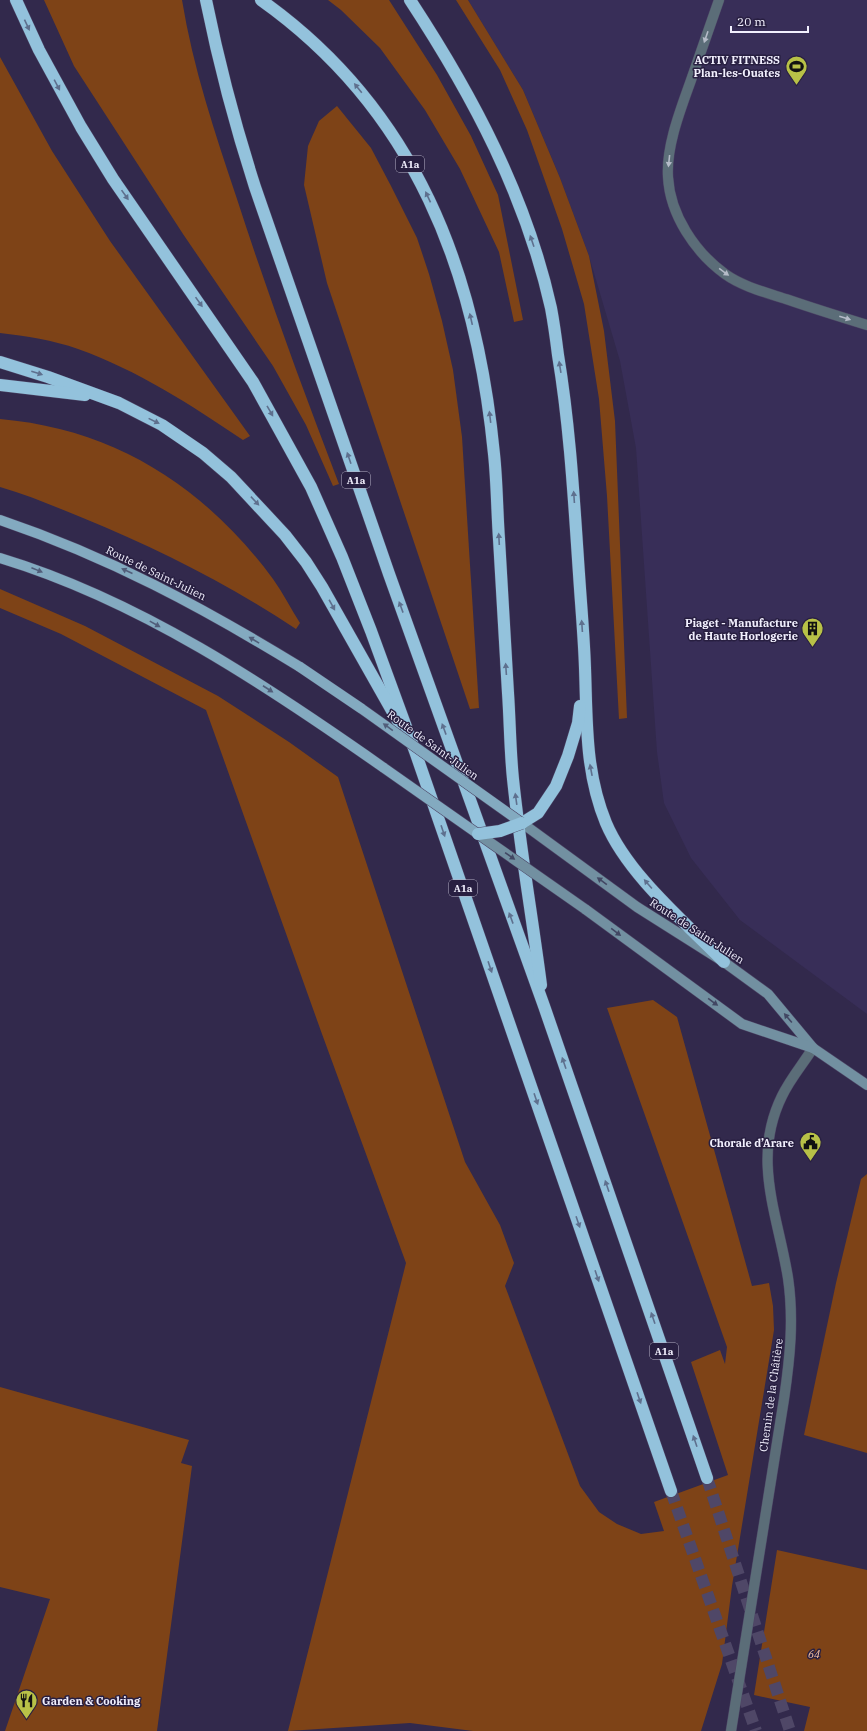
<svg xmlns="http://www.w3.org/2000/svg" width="867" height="1731" viewBox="0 0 867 1731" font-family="'IBM Plex Serif',serif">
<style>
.built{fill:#382e58}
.green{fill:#7e4317}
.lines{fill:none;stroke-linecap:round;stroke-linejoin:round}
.motorway-tunnel{stroke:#4f4767;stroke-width:12;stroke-dasharray:12 6;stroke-linecap:butt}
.minor-casing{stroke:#4d4565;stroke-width:11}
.tertiary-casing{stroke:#4d4565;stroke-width:11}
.secondary-casing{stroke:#4d4565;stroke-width:11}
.primary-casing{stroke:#4d4565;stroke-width:11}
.motorway-casing{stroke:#4d4565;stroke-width:13}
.minor{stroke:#5b6d78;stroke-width:10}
.tertiary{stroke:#5b6d78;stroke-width:10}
.secondary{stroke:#7290a1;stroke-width:10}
.primary{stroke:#83aac0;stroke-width:10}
.motorway{stroke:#93c2dc;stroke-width:12}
.secondary-bridge-casing{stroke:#4d4565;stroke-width:11;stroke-linecap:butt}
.primary-bridge-casing{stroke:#4d4565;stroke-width:11;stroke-linecap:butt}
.motorway-bridge-casing{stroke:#4d4565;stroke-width:13;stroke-linecap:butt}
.secondary-bridge{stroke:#7290a1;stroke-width:10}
.primary-bridge{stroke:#83aac0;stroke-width:10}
.motorway-bridge{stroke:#93c2dc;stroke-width:12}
.oneway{fill:#5e708e}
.oneway2{fill:#b5bbc8}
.oneway3{fill:#515e7a}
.oneway4{fill:#424763}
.labels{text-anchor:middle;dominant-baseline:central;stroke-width:3;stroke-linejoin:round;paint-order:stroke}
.shield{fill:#281f41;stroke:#b5b1c5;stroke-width:1}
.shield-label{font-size:10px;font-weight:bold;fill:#f1effd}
.poi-label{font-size:11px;font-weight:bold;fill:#f1effd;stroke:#281f41;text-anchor:end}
.street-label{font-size:11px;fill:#f1effd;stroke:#281f41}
.park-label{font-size:11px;font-style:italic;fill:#fec7a4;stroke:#281f41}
</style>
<rect width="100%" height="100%" fill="#32294c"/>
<!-- built -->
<path class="built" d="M 468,0 L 867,0 L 867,1014 L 740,920 L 691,858 L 664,803 L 657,752 L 636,448 L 620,361 L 589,256 L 560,178 L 523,90 Z"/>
<!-- green -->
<g class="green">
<path d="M 44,0 L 182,0 C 193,68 215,133 237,199 C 268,295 303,390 339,484 L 333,486 L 306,425 L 273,366 L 183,234 L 74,66 Z"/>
<path d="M 328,0 L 389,0 L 437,75 L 471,136 L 498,195 L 523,320 L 514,322 L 499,252 L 460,169 L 425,110 L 380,48 L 341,10 Z"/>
<path d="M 456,0 L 468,0 L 523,90 L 560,178 L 589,256 L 604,331 L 615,421 L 627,718 L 619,719 L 607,496 L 599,399 L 584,304 L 562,229 L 527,130 L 500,70 Z"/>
<path d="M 0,57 L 52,151 L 110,241 L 250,436 L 243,440 C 191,405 137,370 78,349 C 53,340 26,336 0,333 Z"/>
<path d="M 337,106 L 371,148 L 391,186 L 417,238 L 429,274 L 442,321 L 453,370 L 462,437 L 479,708 L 470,709 L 327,283 L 304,185 L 308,146 L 319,121 Z"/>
<path d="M 0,419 C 115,429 205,487 273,579 C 283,593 291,609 300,623 L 296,629 C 230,585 157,548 83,518 C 56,507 28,495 0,487 Z"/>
<path d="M 0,589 L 85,626 L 218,696 L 289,742 L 338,777 L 465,1162 L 500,1225 L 514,1263 L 505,1286 L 580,1486 L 599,1512 L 617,1524 L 641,1534 L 664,1531 L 654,1502 L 728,1475 L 691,1362 L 720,1350 L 725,1364 L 727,1347 L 607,1008 L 653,1000 L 677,1017 L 752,1286 L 769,1283 L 773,1306 L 774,1330 L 732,1586 L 722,1664 L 701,1731 L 473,1731 L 410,1723 L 288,1731 L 406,1263 L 322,1034 L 206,710 L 61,634 L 0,608 Z"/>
<path d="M 867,1174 L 867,1453 L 804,1435 L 836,1283 L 861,1179 Z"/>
<path d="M 0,1387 L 189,1440 L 181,1463 L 192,1466 L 157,1731 L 5,1731 L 50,1599 L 0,1587 Z"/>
<path d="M 777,1550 L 867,1570 L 867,1731 L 804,1731 L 810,1707 L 754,1695 Z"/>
</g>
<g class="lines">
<!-- motorway-tunnel -->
<g class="motorway-tunnel">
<path d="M 707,1478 L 790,1731"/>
<path d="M 671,1491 L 756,1731"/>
</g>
<defs>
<path id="minor" d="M 719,0 C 709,28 700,55 690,83 C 680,111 666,147 668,177 C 670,215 695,252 725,274 C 743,287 768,293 789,300 C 815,309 841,317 867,325"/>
<path id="tertiary" d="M 731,1731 L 784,1399 C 790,1358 794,1319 788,1278 C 778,1215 751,1159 782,1096 C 790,1079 803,1064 813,1048"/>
<g id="secondary">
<path d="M 522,823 L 637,907 L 724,962 L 768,994 L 813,1048 L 867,1085"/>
<path d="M 585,909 L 742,1024 L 813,1048"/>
</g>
<g id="primary">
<path d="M 0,520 C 109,557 202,607 300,667"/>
<path d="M 0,558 C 139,600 266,685 384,768"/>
</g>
<g id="motorway">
<path d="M 16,0 L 39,50 L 81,127 L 113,179 L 253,382 L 311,487 L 342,557 L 371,631 L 416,754 L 671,1491"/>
<path d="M 206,0 C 219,64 235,125 255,187 L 389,574 L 544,1006 L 707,1478"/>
<path d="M 261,0 C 416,110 476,271 494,454 C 497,482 497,511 499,539 C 502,591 505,642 508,693 C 510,722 510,750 513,779 C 520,847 532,916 541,985"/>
<path d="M 410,0 C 473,96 526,196 551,308 C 554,324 556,339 558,355 C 570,427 574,501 579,574 C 581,605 584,637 585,668 C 587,722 585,772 606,823 C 628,875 685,922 724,962"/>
<path d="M 0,362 L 48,377 L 119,403 L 162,425 L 203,453 L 231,477 L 285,535 L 306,562 L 322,587 L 399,723"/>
<path d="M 0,385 L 85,395"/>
<path d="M 522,823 L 538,813 L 556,786 L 568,756 L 578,723 L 580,706"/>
</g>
</defs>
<!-- minor casing -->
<use href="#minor" class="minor-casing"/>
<!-- tertiary casing -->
<use href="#tertiary" class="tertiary-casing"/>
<!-- secondary casing -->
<use href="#secondary" class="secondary-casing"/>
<!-- primary casing -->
<use href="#primary" class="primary-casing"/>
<!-- motorway casing -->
<use href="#motorway" class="motorway-casing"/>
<!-- minor -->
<use href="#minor" class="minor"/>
<!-- tertiary -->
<use href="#tertiary" class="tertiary"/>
<!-- secondary -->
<use href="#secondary" class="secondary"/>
<!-- primary -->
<use href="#primary" class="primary"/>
<!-- motorway -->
<use href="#motorway" class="motorway"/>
<defs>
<path id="secondary-bridge" d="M 478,834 L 585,909"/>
<g id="primary-bridge">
<path d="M 300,667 L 362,709 L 522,823"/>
<path d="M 384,768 L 478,834"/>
</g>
<path id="motorway-bridge" d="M 478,834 L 500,831 L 522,823"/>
</defs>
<!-- secondary-bridge casing -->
<use href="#secondary-bridge" class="secondary-bridge-casing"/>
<!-- primary-bridge casing -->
<use href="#primary-bridge" class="primary-bridge-casing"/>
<!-- motorway-bridge casing -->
<use href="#motorway-bridge" class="motorway-bridge-casing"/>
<!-- secondary-bridge -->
<use href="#secondary-bridge" class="secondary-bridge"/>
<!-- primary-bridge -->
<use href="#primary-bridge" class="primary-bridge"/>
<!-- motorway-bridge -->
<use href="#motorway-bridge" class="motorway-bridge"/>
</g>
<!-- one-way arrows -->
<defs><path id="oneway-solid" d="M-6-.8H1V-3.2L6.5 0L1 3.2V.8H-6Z"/></defs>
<g class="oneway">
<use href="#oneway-solid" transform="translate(27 25) rotate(65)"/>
<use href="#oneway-solid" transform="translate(57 85) rotate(62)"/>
<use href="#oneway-solid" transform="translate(358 88) rotate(-129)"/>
<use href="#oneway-solid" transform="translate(125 195) rotate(55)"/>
<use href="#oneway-solid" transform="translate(428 197) rotate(-115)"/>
<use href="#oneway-solid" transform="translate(532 241) rotate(-109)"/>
<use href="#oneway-solid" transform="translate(199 302) rotate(55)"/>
<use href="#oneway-solid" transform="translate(471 319) rotate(-103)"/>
<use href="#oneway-solid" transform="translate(560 367) rotate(-99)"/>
<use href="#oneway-solid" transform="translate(37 373) rotate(18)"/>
<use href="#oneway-solid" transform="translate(270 411) rotate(60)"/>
<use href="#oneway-solid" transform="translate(490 417) rotate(-97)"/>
<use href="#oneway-solid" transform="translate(154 421) rotate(26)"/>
<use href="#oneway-solid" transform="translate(349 458) rotate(-109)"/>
<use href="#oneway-solid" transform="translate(574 497) rotate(-94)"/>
<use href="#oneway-solid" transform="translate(255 501) rotate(47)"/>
<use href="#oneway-solid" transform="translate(499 539) rotate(-93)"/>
<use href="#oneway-solid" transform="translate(332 605) rotate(61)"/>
<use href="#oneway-solid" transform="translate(401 607) rotate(-110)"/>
<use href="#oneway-solid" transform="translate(582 626) rotate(-94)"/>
<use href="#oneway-solid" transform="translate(506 669) rotate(-94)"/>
<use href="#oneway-solid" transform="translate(444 729) rotate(-110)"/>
<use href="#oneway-solid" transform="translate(591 770) rotate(-101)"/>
<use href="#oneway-solid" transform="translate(516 799) rotate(-98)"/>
<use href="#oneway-solid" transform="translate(443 831) rotate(71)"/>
<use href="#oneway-solid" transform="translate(648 884) rotate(-131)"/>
<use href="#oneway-solid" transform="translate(511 918) rotate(-110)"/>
<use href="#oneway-solid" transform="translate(490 967) rotate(71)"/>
<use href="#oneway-solid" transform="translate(564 1063) rotate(-109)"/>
<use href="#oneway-solid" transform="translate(536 1099) rotate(71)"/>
<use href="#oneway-solid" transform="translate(607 1186) rotate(-109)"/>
<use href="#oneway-solid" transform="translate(578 1222) rotate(71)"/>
<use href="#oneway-solid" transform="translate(597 1276) rotate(71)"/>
<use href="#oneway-solid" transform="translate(653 1318) rotate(-109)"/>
<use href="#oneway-solid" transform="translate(639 1398) rotate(71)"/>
<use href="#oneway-solid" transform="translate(695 1441) rotate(-109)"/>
</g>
<g class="oneway2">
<use href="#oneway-solid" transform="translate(706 37) rotate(109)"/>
<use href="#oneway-solid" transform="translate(669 161) rotate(96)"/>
<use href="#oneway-solid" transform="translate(724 272) rotate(36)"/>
<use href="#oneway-solid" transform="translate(845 318) rotate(18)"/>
</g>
<g class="oneway3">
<use href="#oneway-solid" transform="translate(37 570) rotate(22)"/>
<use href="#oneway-solid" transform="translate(127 571) rotate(-156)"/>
<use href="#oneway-solid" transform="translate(155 624) rotate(29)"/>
<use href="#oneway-solid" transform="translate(254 640) rotate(-149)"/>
<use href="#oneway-solid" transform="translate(268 689) rotate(33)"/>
<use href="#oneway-solid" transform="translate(388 727) rotate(-144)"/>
</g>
<g class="oneway4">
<use href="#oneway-solid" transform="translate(510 856) rotate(35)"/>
<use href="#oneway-solid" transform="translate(602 881) rotate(-144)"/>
<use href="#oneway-solid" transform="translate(616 932) rotate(37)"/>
<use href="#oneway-solid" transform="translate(713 1002) rotate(36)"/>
<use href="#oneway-solid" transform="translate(788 1018) rotate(-130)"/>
</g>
<!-- icons -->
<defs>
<symbol id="stadium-pin" viewBox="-11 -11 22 30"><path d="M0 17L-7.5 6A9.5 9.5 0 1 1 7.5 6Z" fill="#b8c147" stroke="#281f41"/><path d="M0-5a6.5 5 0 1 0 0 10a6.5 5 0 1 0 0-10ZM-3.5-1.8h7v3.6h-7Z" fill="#111"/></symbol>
<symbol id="building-pin" viewBox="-11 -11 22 30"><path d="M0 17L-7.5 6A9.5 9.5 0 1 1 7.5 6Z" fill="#b8c147" stroke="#281f41"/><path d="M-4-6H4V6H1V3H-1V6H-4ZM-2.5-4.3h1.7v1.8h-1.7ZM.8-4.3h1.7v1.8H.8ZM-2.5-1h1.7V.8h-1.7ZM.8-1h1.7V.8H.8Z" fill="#111"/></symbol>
<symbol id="civic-pin" viewBox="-11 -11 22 30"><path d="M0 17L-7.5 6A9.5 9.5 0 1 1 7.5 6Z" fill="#b8c147" stroke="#281f41"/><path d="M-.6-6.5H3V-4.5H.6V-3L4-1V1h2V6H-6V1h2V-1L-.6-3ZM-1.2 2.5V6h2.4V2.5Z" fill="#111"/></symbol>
<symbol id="restaurant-pin" viewBox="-11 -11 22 30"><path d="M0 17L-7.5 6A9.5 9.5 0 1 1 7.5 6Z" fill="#b8c147" stroke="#281f41"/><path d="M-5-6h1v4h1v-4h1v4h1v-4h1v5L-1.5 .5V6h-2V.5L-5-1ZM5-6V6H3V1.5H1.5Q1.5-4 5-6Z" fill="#111"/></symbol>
</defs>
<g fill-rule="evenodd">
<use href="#stadium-pin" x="784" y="54" width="25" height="34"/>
<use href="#building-pin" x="800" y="616" width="25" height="34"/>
<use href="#civic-pin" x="798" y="1130" width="25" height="34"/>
<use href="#restaurant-pin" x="14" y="1688" width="25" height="34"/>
</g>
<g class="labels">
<!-- shield labels -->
<g class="shield">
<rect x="396" y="156" width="28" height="16" rx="3"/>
<rect x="342" y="472" width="28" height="16" rx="3"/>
<rect x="449" y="880" width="28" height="16" rx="3"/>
<rect x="650" y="1343" width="28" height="16" rx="3"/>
</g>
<g class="shield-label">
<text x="410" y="164">A1a</text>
<text x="356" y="480">A1a</text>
<text x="463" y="888">A1a</text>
<text x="664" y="1351">A1a</text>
</g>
<!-- poi labels -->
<g class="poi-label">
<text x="780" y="60">ACTIV FITNESS<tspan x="780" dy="13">Plan-les-Ouates</tspan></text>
<text x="798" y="623">Piaget - Manufacture<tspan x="798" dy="13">de Haute Horlogerie</tspan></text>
<text x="794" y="1143">Chorale d’Arare</text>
<text x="42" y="1701" text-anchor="start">Garden &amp; Cooking</text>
</g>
<!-- street labels -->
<g class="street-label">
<text transform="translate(156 573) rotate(26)">Route de Saint-Julien</text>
<text transform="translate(433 745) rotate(36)">Route de Saint-Julien</text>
<text transform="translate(697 931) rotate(33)">Route de Saint-Julien</text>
<text transform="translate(771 1395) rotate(-82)">Chemin de la Châtière</text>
</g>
<!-- park labels -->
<g class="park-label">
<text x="814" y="1654">64</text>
</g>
</g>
<!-- scale -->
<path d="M731 26v6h77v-6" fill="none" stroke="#f1effd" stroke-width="2"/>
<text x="737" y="26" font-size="12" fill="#f1effd" stroke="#281f41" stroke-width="3" paint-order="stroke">20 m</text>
</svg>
